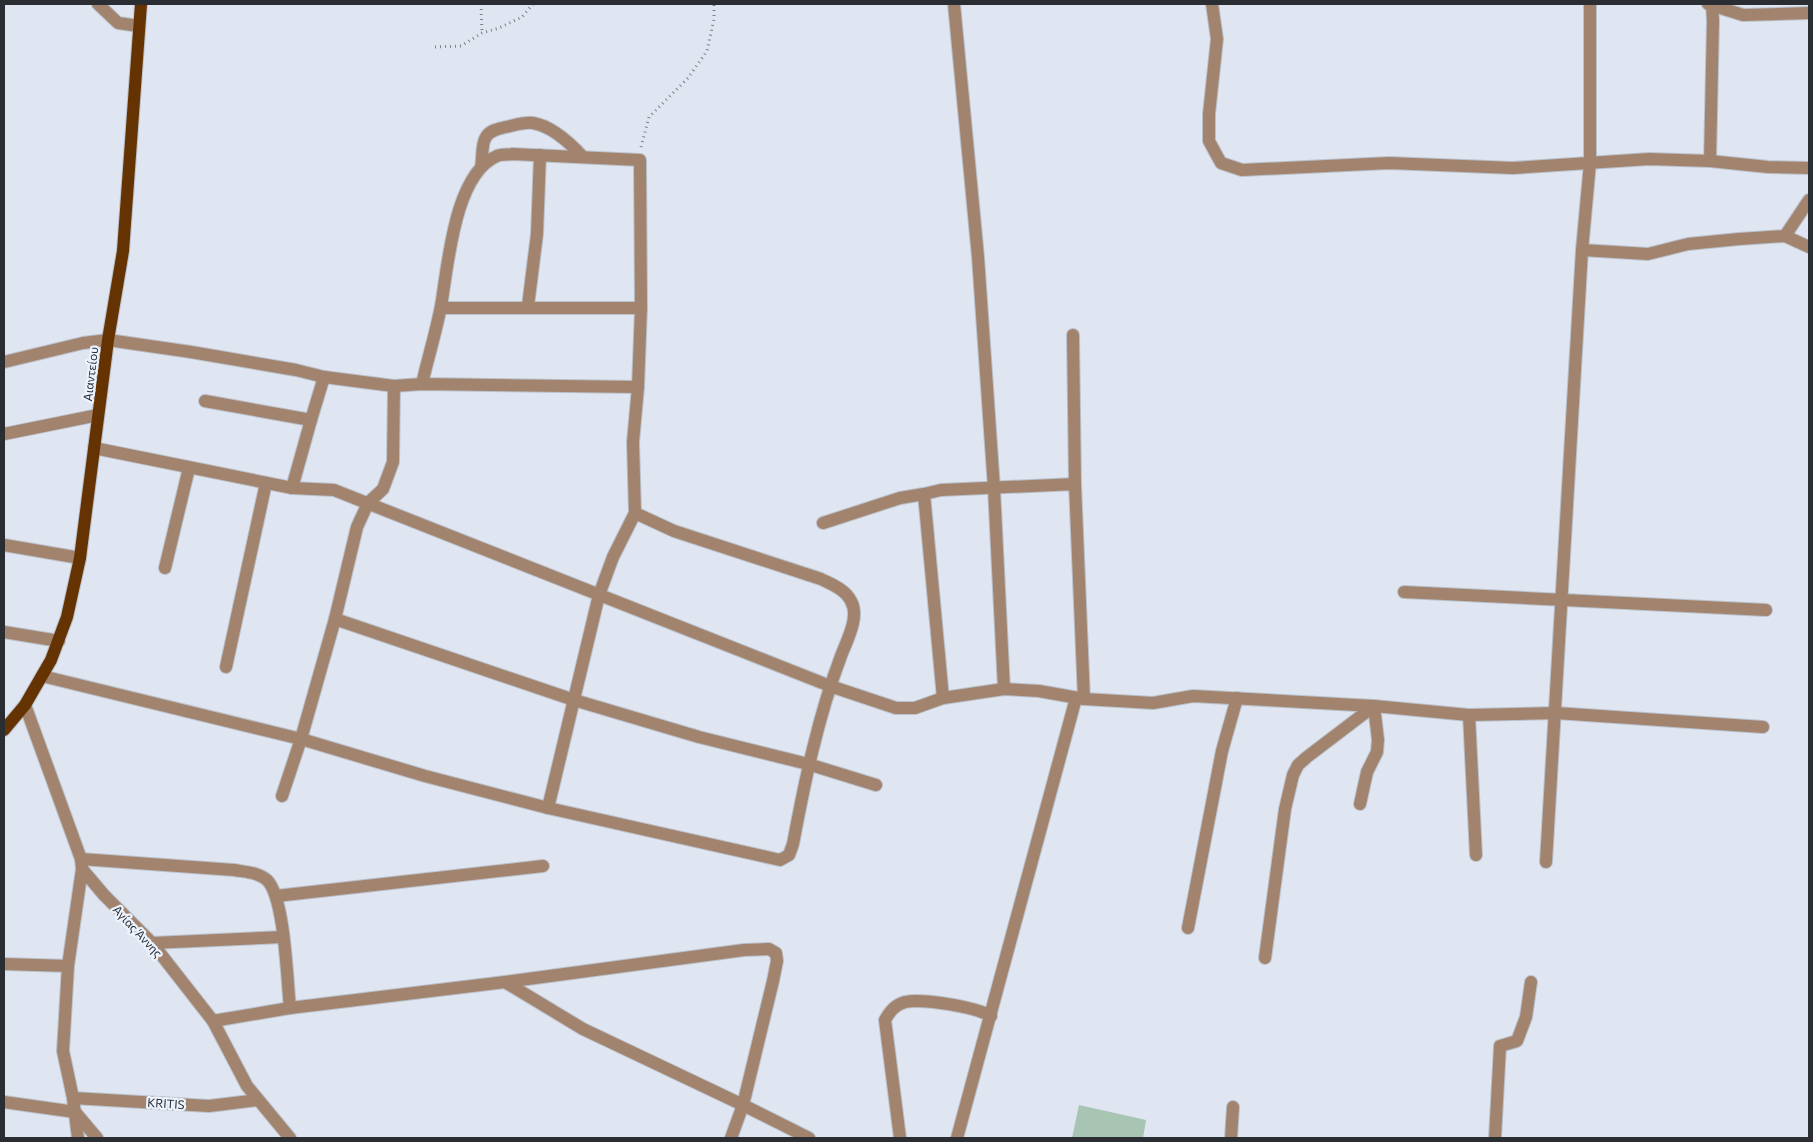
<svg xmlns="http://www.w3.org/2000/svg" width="1813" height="1142" viewBox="0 0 1813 1142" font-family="Commissioner,sans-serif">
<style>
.green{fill:#a8c4b3}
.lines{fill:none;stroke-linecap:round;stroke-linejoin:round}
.minor-casing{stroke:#bbc1cb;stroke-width:14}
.major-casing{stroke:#bbc1cb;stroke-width:14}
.path{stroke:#7d8289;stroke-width:3;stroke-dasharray:1 4;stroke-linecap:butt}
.minor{stroke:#a2846e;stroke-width:12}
.major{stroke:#653301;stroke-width:12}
.labels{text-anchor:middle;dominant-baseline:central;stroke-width:4.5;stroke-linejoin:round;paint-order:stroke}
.street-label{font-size:12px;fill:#2a2d31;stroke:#ecf3fe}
</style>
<rect width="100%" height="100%" fill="#dfe6f1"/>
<!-- green -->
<path class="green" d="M 1079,1105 L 1146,1120 L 1143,1138 L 1072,1138 Z"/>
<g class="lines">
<defs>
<g id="minor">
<path d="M 98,4 L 118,23 L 139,26"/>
<path d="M 954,4 L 978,257 L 994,488 L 1004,689"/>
<path d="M 1212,4 L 1217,39 L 1209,114 L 1209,141 L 1221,163 L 1242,170 L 1389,163 L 1513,168 L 1649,159 L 1710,161 L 1768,167 L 1809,168"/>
<path d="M 1708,4 L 1743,15 L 1809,13"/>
<path d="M 1710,161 L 1713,21 L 1712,4"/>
<path d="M 481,167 C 483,158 481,144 486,137 C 490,130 498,129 506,127 C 515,125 524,122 533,123 C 552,126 570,143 583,157"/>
<path d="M 1809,200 L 1785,236 L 1809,247"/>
<path d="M 1582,250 L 1648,254 L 1688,244 L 1739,239 L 1785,236"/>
<path d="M 528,306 L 537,234 L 540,155"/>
<path d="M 441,308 L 641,308"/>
<path d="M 1073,335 L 1075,484"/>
<path d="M 4,362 L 83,343 L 108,340 L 191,352 L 296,370 L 324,377 L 394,386 L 422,384 L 638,387"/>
<path d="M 422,384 C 428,358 436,332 441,306 C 448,266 454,174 497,156 C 501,154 508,155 512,154 L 640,160 L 641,308 L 638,387 L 633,442 L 635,513 L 613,557 L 599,595 L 548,808"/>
<path d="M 205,401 L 311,420"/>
<path d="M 4,434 L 98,415"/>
<path d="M 94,448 L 292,488 L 334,490 L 830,686 L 896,708 L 915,708 L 943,698 L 1004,689 L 1039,691 L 1084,699 L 1153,703 L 1193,696 L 1374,706 L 1469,715 L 1556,713 L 1763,727"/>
<path d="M 292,488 L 311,420 L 324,377"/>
<path d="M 823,523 L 900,498 L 924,494"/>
<path d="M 4,545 L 80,558"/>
<path d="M 165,568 L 189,468"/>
<path d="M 1404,592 L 1766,610"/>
<path d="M 335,619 L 574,700 L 699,737 L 808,764 L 876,785"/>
<path d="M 4,632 L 59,641"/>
<path d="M 226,667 L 266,483"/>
<path d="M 42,676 L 301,739 L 425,776 L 548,808 L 780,860 L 789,855 L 793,844 C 805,780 818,717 841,656 C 847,640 860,617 851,601 C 845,589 831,584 821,579 L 674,531 L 635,513"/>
<path d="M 943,698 L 924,494 L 941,490 L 1075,484 L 1084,699"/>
<path d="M 25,705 L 81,859 L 82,869 L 104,895 L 152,943 L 213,1021 L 247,1086 L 290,1138"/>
<path d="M 1469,715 L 1476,855"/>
<path d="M 282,796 L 301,739 L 335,619 L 357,527 L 368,503 L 383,489 L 393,462 L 394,386"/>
<path d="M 1360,804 L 1367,772 L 1377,752 L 1378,740 L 1374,706"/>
<path d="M 81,859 L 234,870 C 245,872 258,872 267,880 C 285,898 287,981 290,1008"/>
<path d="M 1546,862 L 1582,250 L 1590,163 L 1590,4"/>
<path d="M 276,896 L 543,866"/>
<path d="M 1188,928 L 1222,751 L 1237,698"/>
<path d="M 152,943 L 283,937"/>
<path d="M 1265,958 L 1285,809 L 1293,775 L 1298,765 L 1307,757 L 1374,706"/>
<path d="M 4,964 L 68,966"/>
<path d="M 505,982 L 583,1029 L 743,1105 L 809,1138"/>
<path d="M 213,1021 L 290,1008 L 505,982 L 744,950 L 769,949 L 776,953 L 777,961 L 773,981 L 743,1105 L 731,1138"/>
<path d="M 73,1098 L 209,1106 L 258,1100"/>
<path d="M 4,1102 L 75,1112 L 97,1138"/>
<path d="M 78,1138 L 73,1098 L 63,1051 L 68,966 L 82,869"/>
<path d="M 900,1138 L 885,1020 C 890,1011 895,1005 905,1002 C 922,998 975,1007 991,1016"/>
<path d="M 957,1138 L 1076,698"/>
<path d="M 1231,1138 L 1233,1107"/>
<path d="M 1495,1138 L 1500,1046 L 1517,1041 L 1526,1017 L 1531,982"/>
</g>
<path id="major" d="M 4,730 L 25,705 L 51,660 L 67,617 L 80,558 L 108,340 L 123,251 L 141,4"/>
</defs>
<!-- minor casing -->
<use href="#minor" class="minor-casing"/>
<!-- major casing -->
<use href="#major" class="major-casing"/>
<!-- path -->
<g class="path">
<path d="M 481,4 L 482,33"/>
<path d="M 435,47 L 461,46 L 482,33 L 499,28 L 522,17 L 533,4"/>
<path d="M 641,147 L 649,117 L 688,78 L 707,51 L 714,19 L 714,4"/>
</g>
<!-- minor -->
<use href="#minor" class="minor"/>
<!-- major -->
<use href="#major" class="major"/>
</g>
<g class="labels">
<!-- street labels -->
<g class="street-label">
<text transform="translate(90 374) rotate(-83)">Αιαντείου</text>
<text transform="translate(138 931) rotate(47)">Αγίας Άννης</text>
<text transform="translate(166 1103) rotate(4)">KRITIS</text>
</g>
</g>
<!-- border -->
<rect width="1813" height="1142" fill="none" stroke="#2a2d31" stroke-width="10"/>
</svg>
